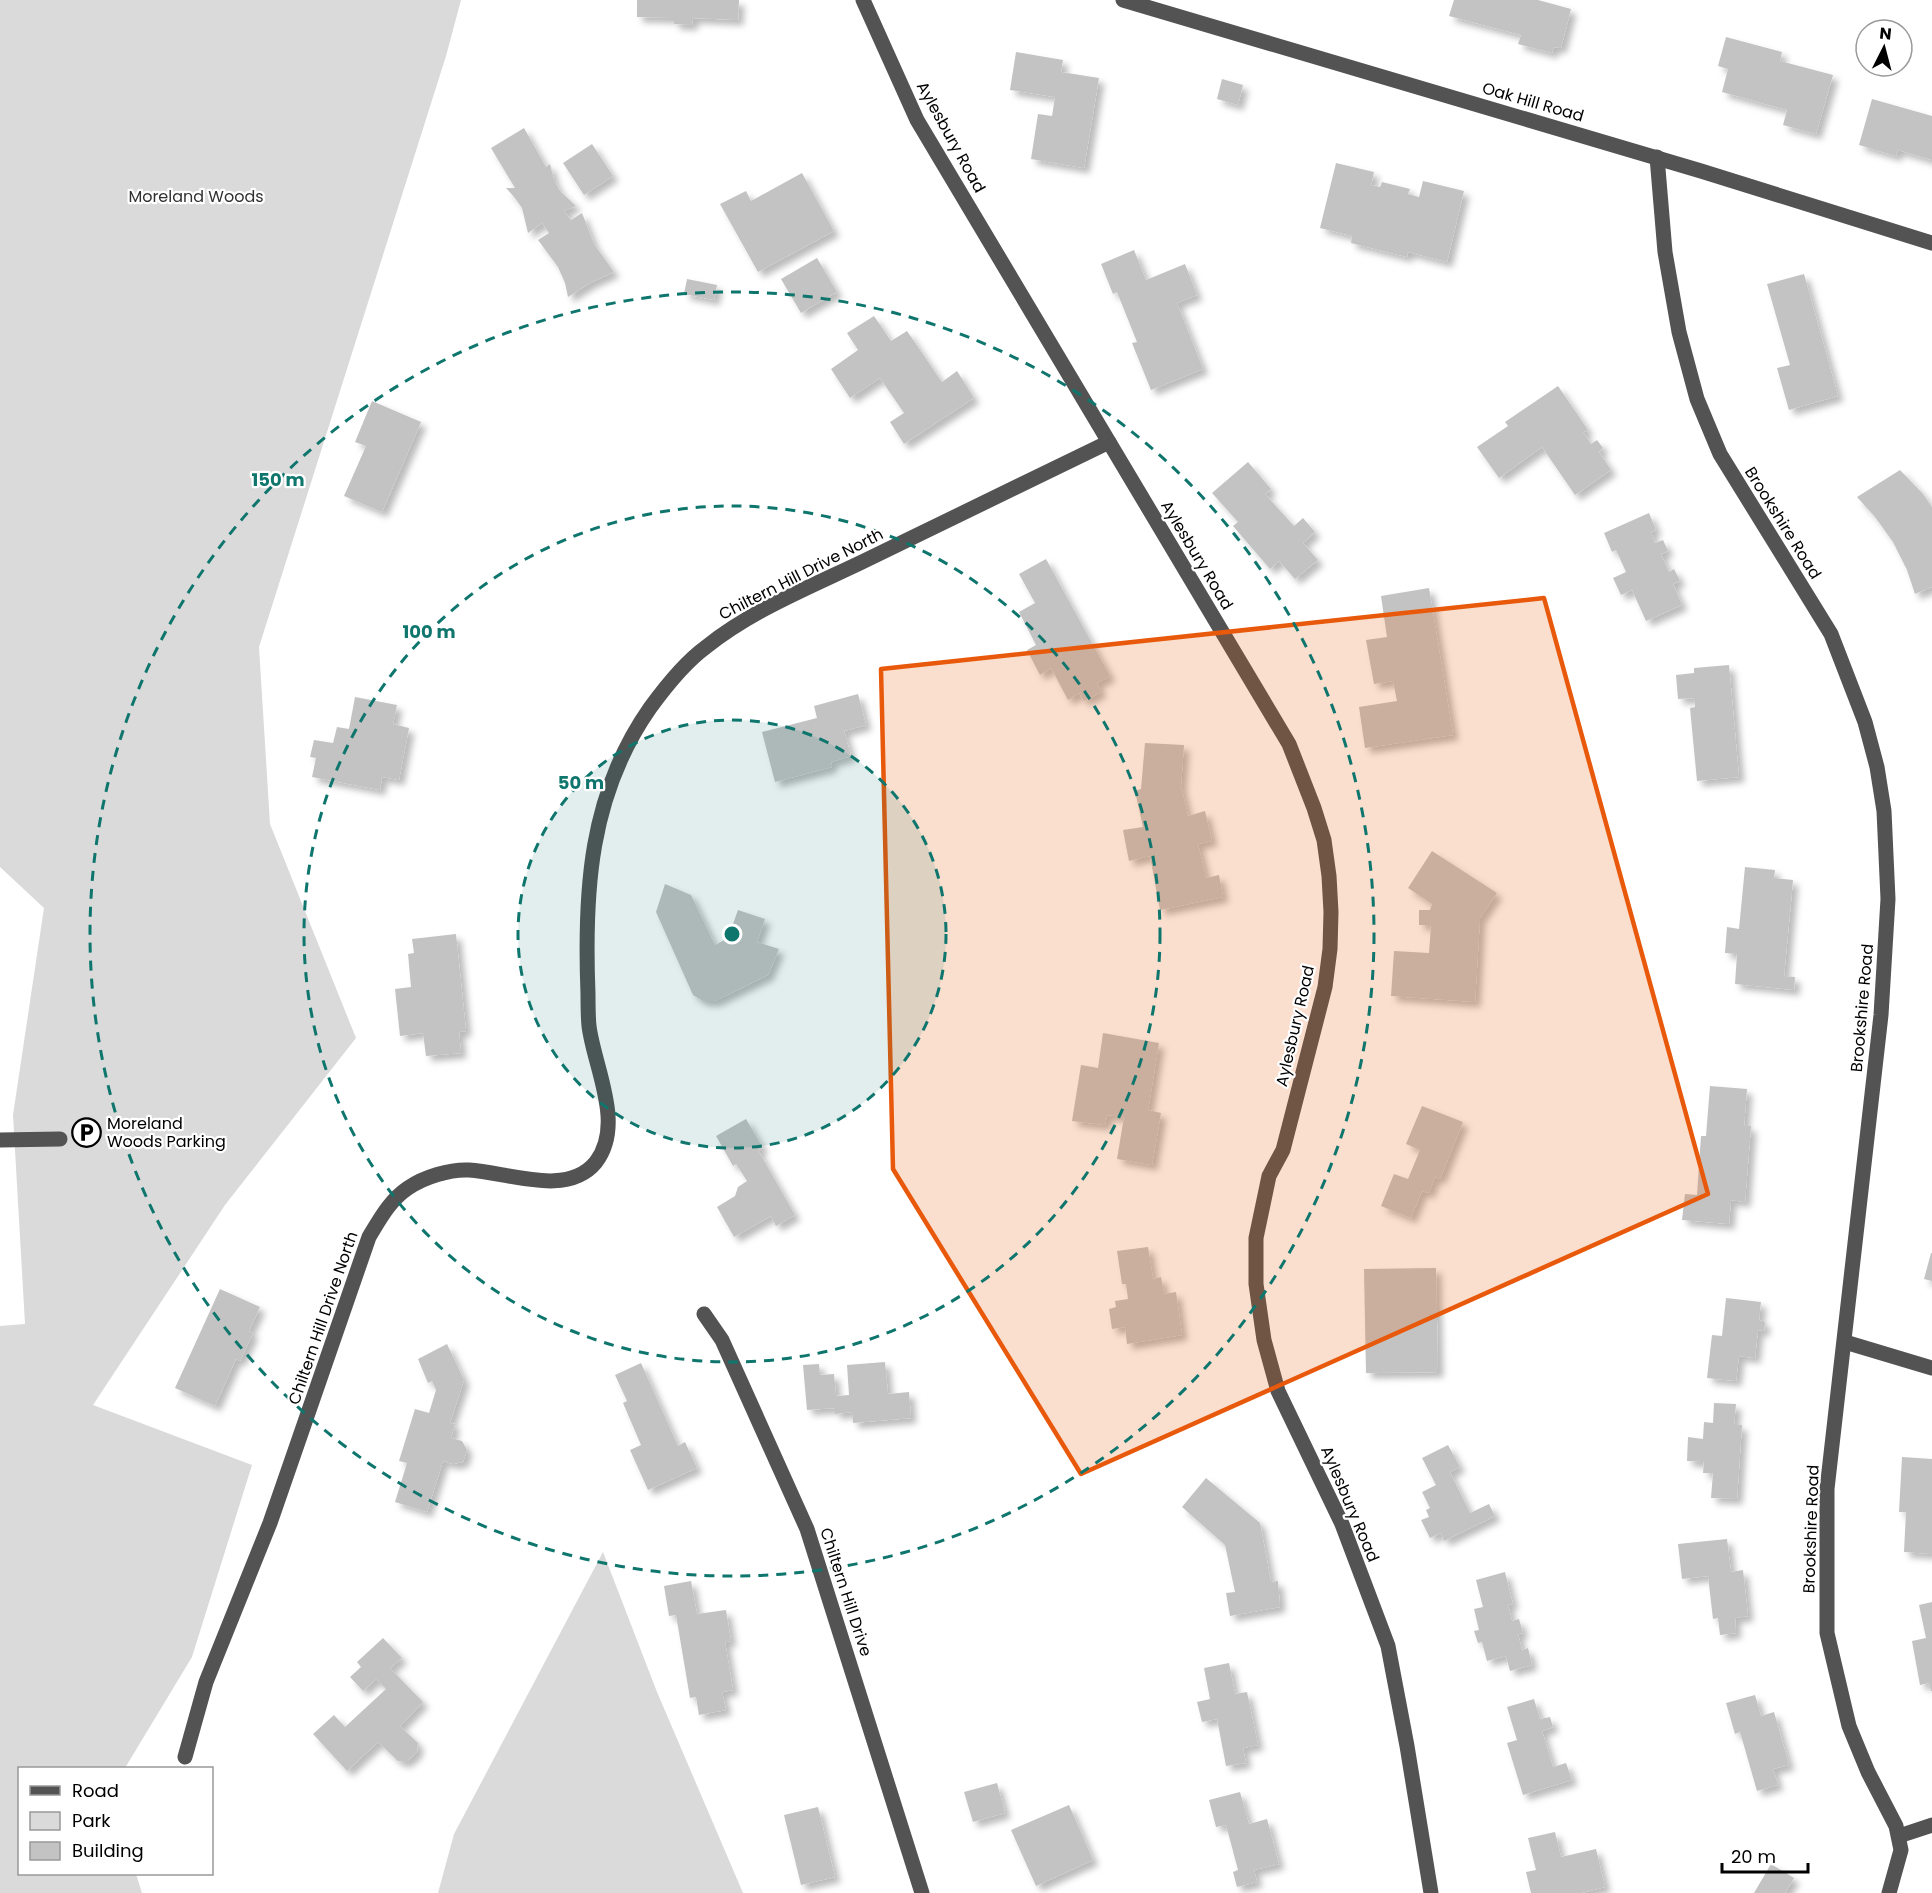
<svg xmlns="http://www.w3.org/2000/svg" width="1932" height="1893" viewBox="0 0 1932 1893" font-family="Poppins,sans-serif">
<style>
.green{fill:#dadada}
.building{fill:#c3c3c3;filter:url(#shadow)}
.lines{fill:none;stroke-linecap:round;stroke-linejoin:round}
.minor{stroke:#535353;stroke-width:15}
.marked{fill:#e8590c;fill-opacity:0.2;stroke:#e8590c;stroke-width:4.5;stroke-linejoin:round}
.ring{fill:none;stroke:#0f766e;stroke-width:3;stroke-dasharray:10 8}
.labels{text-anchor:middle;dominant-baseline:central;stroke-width:4.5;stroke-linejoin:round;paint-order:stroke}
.street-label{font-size:16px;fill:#000;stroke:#fff}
.park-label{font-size:16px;fill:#313131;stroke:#fff}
.poi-label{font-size:16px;fill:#000;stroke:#fff;text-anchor:start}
.centre{fill:#0f766e;stroke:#fff;stroke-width:3}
.ring-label{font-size:18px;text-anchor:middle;font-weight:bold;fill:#0f766e;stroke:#fff;stroke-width:4.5;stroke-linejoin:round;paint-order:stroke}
</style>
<defs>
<filter id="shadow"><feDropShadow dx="5.5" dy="5.5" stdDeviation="3" flood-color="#0004"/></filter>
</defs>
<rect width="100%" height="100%" fill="#fff"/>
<!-- green -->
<g class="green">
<path d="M 0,0 L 461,0 L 446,56 L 259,647 L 270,824 L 356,1038 L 225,1205 L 93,1405 L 252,1465 L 192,1657 L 125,1768 L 20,1768 L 20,1874 L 136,1874 L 142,1893 L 0,1893 L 0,1326 L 25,1324 L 13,1115 L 44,908 L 0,867 Z"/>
<path d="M 603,1552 L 657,1692 L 743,1893 L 438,1893 L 454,1834 Z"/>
</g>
<!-- building -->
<g class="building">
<path d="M 637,0 L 739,0 L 738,20 L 693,18 L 692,25 L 674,24 L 674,18 L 637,17 Z"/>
<path d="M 1454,0 L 1538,0 L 1571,9 L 1561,48 L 1554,47 L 1552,53 L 1518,44 L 1521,35 L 1449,16 Z"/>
<path d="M 1726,37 L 1782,52 L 1780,61 L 1833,75 L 1816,134 L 1783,125 L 1787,110 L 1722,92 L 1728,69 L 1718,66 Z"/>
<path d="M 1016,52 L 1063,60 L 1061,72 L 1099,78 L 1084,168 L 1031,159 L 1038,114 L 1052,116 L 1055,97 L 1010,90 Z"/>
<path d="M 1222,79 L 1243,85 L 1238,105 L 1217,99 Z"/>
<path d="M 1872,99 L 1932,116 L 1932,160 L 1898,150 L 1896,156 L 1859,145 Z"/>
<path d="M 524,128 L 546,167 L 550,164 L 554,180 L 560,191 L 576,206 L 564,211 L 571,220 L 582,213 L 594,244 L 614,272 L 590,283 L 568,297 L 565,283 L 558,267 L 538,240 L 549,233 L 542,223 L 528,233 L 522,208 L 515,198 L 506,188 L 515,188 L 491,148 Z"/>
<path d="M 592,144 L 613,176 L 584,195 L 563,163 Z"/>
<path d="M 1336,163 L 1374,172 L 1371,185 L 1380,187 L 1382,182 L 1410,189 L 1408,194 L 1419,197 L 1423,181 L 1464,191 L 1447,262 L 1408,252 L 1407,257 L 1351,243 L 1352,236 L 1320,228 Z"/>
<path d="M 802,173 L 834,231 L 758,272 L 720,204 L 746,191 L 751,201 Z"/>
<path d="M 1134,250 L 1146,280 L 1185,264 L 1197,295 L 1177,303 L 1203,369 L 1151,390 L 1132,343 L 1137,342 L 1117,292 L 1113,294 L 1101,264 Z"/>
<path d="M 817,258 L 837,292 L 801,313 L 781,279 Z"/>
<path d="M 1804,274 L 1838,396 L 1789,410 L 1777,368 L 1790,365 L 1767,284 Z"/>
<path d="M 687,279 L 717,285 L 714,300 L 684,294 Z"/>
<path d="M 874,316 L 891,341 L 907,331 L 942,382 L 957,371 L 974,398 L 904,444 L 890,422 L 904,413 L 880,378 L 850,398 L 831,369 L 858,350 L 847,333 Z"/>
<path d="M 1558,386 L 1588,430 L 1583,432 L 1591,444 L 1597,440 L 1603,448 L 1599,452 L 1611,470 L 1575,495 L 1542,447 L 1499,478 L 1477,447 L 1508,426 L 1505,422 Z"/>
<path d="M 372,401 L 421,422 L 382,512 L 344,496 L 366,446 L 355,442 Z"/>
<path d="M 1248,462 L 1271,489 L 1265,494 L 1294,526 L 1303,518 L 1315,532 L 1303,543 L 1318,560 L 1295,579 L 1279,561 L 1270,569 L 1233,526 L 1238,522 L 1212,493 Z"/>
<path d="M 1900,470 L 1923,494 L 1932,507 L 1932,587 L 1915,594 L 1907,570 L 1893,542 L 1875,517 L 1857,497 Z"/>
<path d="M 1649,513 L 1656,530 L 1651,532 L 1655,543 L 1663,540 L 1668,551 L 1661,554 L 1669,572 L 1674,569 L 1680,581 L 1673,584 L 1682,605 L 1646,621 L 1632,590 L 1621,595 L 1613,578 L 1626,572 L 1616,550 L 1612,552 L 1604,533 Z"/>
<path d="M 1046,559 L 1110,676 L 1097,683 L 1101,692 L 1084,701 L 1079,693 L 1068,700 L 1051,668 L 1040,675 L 1027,650 L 1036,645 L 1019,612 L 1035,603 L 1019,574 Z"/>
<path d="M 1429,588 L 1453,735 L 1365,748 L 1359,707 L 1397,701 L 1393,681 L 1374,684 L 1366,640 L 1387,637 L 1381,596 Z"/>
<path d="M 1729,665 L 1739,777 L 1697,781 L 1690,708 L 1695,707 L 1694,698 L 1678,699 L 1676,675 L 1694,673 L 1694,668 Z"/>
<path d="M 858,694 L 866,725 L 844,731 L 851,756 L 831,762 L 832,767 L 775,782 L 762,732 L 817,718 L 814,706 Z"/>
<path d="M 355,697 L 397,705 L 393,724 L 409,728 L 399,780 L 382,777 L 380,790 L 312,777 L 316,758 L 310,757 L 314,740 L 333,743 L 337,727 L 349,729 Z"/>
<path d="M 1145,743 L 1184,745 L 1181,786 L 1188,816 L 1205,811 L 1212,841 L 1198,844 L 1206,878 L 1219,875 L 1223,897 L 1160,910 L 1150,856 L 1129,861 L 1123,830 L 1143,827 L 1135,791 L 1141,789 Z"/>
<path d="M 1432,851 L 1497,893 L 1480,918 L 1475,1002 L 1391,996 L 1394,951 L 1429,953 L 1431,925 L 1419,925 L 1419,910 L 1430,910 L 1432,904 L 1408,888 Z"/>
<path d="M 1745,867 L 1775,870 L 1774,878 L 1793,880 L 1784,976 L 1795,977 L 1794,990 L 1735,984 L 1737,954 L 1725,953 L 1727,927 L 1739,929 Z"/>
<path d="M 665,884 L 691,895 L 715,945 L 728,938 L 738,910 L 765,919 L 757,942 L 779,949 L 768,975 L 715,1001 L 703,1001 L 693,995 L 656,912 Z"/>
<path d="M 456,934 L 466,1031 L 459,1032 L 461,1053 L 426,1056 L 423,1033 L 400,1036 L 395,989 L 411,987 L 408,954 L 414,953 L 412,939 Z"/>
<path d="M 1103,1033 L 1159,1043 L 1148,1110 L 1161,1113 L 1152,1165 L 1117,1159 L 1124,1117 L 1107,1115 L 1105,1125 L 1072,1121 L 1081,1065 L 1098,1068 Z"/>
<path d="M 1710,1086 L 1747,1089 L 1744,1126 L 1751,1126 L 1745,1202 L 1731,1200 L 1729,1224 L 1682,1220 L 1685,1194 L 1697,1195 L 1701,1136 L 1706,1136 Z"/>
<path d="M 1422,1106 L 1463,1122 L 1440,1179 L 1435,1177 L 1429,1193 L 1422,1191 L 1411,1218 L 1381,1206 L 1394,1174 L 1408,1179 L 1420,1150 L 1406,1144 Z"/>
<path d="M 746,1119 L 763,1148 L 758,1150 L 795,1215 L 776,1226 L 771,1216 L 734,1237 L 717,1207 L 735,1196 L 738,1187 L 747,1181 L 736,1164 L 733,1166 L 716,1136 Z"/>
<path d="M 1148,1247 L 1153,1279 L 1161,1277 L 1164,1294 L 1176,1292 L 1182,1335 L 1127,1344 L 1125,1327 L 1112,1329 L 1109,1309 L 1116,1307 L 1115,1301 L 1128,1299 L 1126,1284 L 1122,1284 L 1117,1251 Z"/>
<path d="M 1931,1253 L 1932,1253 L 1932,1281 L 1924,1279 Z"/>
<path d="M 1436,1268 L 1438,1372 L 1366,1373 L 1364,1269 Z"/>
<path d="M 220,1289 L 260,1307 L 249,1331 L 253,1333 L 240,1361 L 236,1359 L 215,1406 L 175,1388 Z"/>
<path d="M 1726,1298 L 1761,1302 L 1759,1320 L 1765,1322 L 1764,1331 L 1758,1330 L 1755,1358 L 1739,1356 L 1736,1381 L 1707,1378 L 1712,1335 L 1722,1336 Z"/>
<path d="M 447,1344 L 464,1380 L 450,1423 L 455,1424 L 451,1438 L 462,1441 L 467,1450 L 463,1462 L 453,1464 L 443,1461 L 427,1512 L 395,1502 L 407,1463 L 399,1461 L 415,1409 L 429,1413 L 436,1390 L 432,1381 L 428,1383 L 418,1359 Z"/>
<path d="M 885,1362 L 888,1394 L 909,1392 L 911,1418 L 853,1423 L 852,1412 L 835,1414 L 835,1408 L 807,1410 L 803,1365 L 819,1364 L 820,1375 L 834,1374 L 836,1396 L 849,1395 L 847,1365 Z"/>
<path d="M 641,1363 L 678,1446 L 685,1442 L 697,1468 L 648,1490 L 630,1450 L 641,1445 L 623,1403 L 627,1401 L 615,1375 Z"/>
<path d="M 1714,1403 L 1736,1404 L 1734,1425 L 1742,1425 L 1737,1499 L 1711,1498 L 1713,1473 L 1703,1473 L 1704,1462 L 1687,1461 L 1688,1437 L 1703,1439 L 1704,1422 L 1713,1423 Z"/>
<path d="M 1448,1445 L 1460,1467 L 1450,1472 L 1470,1513 L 1489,1504 L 1495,1516 L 1444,1541 L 1441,1533 L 1430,1538 L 1421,1520 L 1429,1517 L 1426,1510 L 1430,1508 L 1422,1492 L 1436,1485 L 1422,1458 Z"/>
<path d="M 1902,1457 L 1932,1459 L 1932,1554 L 1904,1552 L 1906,1512 L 1899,1512 Z"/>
<path d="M 1206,1478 L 1260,1523 L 1271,1582 L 1278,1581 L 1280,1607 L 1230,1616 L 1226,1593 L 1235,1592 L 1225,1545 L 1182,1507 Z"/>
<path d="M 1727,1539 L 1731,1572 L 1743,1570 L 1748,1616 L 1735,1618 L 1736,1633 L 1720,1635 L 1718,1618 L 1713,1619 L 1708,1576 L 1682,1579 L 1678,1544 Z"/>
<path d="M 1505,1572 L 1513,1604 L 1508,1605 L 1512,1621 L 1519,1619 L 1523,1633 L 1518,1634 L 1522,1650 L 1528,1648 L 1532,1665 L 1510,1671 L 1506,1656 L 1487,1661 L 1482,1642 L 1478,1643 L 1474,1631 L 1479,1630 L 1474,1609 L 1483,1607 L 1476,1580 Z"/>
<path d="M 691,1581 L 697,1614 L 726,1610 L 731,1641 L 725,1642 L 733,1690 L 722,1692 L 726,1710 L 699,1715 L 696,1697 L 690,1698 L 676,1615 L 669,1616 L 664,1586 Z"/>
<path d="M 1932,1602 L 1932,1691 L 1931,1691 L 1929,1683 L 1920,1685 L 1912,1641 L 1926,1638 L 1919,1605 Z"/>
<path d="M 383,1638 L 402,1658 L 390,1668 L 423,1702 L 400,1726 L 418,1743 L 417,1752 L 406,1762 L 398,1761 L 378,1742 L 347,1771 L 313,1734 L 334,1715 L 345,1727 L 386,1689 L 376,1679 L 363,1691 L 350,1677 L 361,1667 L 357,1662 Z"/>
<path d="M 1229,1663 L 1235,1694 L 1247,1692 L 1258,1745 L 1243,1748 L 1246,1763 L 1226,1766 L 1217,1719 L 1202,1722 L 1197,1702 L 1210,1699 L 1204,1668 Z"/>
<path d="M 1755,1695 L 1761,1716 L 1774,1712 L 1789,1765 L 1773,1769 L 1778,1785 L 1757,1791 L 1740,1732 L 1735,1734 L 1726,1703 Z"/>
<path d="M 1534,1699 L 1540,1719 L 1550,1717 L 1553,1727 L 1542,1731 L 1553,1767 L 1566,1763 L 1572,1780 L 1523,1795 L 1507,1743 L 1517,1740 L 1507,1707 Z"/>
<path d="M 997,1783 L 1005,1813 L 973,1822 L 964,1792 Z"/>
<path d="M 1240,1792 L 1249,1824 L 1267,1819 L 1279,1864 L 1254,1870 L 1257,1882 L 1237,1887 L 1233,1872 L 1238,1870 L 1226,1825 L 1216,1827 L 1209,1800 Z"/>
<path d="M 1069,1805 L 1093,1860 L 1036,1886 L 1011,1830 Z"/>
<path d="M 818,1807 L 835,1877 L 801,1885 L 784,1815 Z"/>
<path d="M 1555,1832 L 1561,1857 L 1596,1849 L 1605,1887 L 1581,1893 L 1531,1893 L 1526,1872 L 1536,1870 L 1528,1838 Z"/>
<path d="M 1771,1864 L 1794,1878 L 1785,1893 L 1754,1893 Z"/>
</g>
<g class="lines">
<!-- minor -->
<g class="minor">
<path d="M 863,0 L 917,120 L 1289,744 L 1314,808 L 1324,840 L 1329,876 L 1331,912 L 1330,949 L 1325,987 L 1283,1150 L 1269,1176 L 1256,1238 L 1256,1284 L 1264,1340 L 1278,1391 L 1342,1524 L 1388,1646 L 1407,1746 L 1431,1893"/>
<path d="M 1123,0 L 1701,171 L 1932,243"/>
<path d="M 1657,157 L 1665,252 L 1679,332 L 1697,399 L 1720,454 L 1831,634 L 1865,722 L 1877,767 L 1884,811 L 1888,899 L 1881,1015 L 1827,1489 L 1827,1633 L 1849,1726 L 1868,1772 L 1896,1826 L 1901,1850 L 1889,1893"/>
<path d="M 0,1140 L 60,1139"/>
<path d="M 704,1314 L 722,1340 L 807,1529 L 922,1893"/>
<path d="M 1845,1342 L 1932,1368"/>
<path d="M 185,1757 L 206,1682 L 270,1523 L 369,1237 C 380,1219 390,1200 408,1188 C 424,1177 450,1169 469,1170 C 507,1172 567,1198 596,1162 C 625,1124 594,1067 589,1026 C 588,1016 588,1005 588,994 C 584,892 589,795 650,708 C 666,686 684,663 706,647 C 752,610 810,587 862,562 C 945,522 1027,482 1109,442"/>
<path d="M 1899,1836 L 1932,1825"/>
</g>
</g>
<!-- marked area -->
<path class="marked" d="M 1544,598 L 1708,1194 L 1081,1474 L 893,1169 L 881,669 Z"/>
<!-- distance rings -->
<circle cx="732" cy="934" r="214" fill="#0f766e" fill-opacity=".12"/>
<g class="ring">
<circle cx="732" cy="934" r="214"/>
<circle cx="732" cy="934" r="428"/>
<circle cx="732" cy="934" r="642"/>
</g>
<!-- icons -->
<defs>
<symbol id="parking-ring" viewBox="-11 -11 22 22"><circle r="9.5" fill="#fff" stroke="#000" stroke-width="1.5"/><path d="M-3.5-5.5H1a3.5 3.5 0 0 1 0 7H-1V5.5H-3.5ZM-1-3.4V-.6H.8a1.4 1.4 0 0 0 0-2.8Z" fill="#000"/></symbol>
</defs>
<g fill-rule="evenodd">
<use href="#parking-ring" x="70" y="1116" width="33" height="33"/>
</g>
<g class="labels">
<!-- street labels -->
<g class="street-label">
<text transform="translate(1533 102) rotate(16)">Oak Hill Road</text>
<text transform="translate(951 137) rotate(61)">Aylesbury Road</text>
<text transform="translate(1783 523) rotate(58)">Brookshire Road</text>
<text transform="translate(1197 555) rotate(59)">Aylesbury Road</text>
<text transform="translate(801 574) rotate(-27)">Chiltern Hill Drive North</text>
<text transform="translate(1862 1008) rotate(-85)">Brookshire Road</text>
<text transform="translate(1295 1026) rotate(-77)">Aylesbury Road</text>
<text transform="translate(323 1318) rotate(-71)">Chiltern Hill Drive North</text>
<text transform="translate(1350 1504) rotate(67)">Aylesbury Road</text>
<text transform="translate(1811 1529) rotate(-88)">Brookshire Road</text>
<text transform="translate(846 1592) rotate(72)">Chiltern Hill Drive</text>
</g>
<!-- park labels -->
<g class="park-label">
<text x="196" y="196">Moreland Woods</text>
</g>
<!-- poi labels -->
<g class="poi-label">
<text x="107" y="1123">Moreland<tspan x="107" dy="18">Woods Parking</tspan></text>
</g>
</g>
<circle cx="732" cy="934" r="9" class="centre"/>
<g class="ring-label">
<text x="278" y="486">150 m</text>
<text x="429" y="638">100 m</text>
<text x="581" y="789">50 m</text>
</g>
<!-- legend -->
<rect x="18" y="1767" width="195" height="108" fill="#ffffff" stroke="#999999" stroke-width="1.5"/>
<rect x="30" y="1786" width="30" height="9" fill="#535353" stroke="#999999" stroke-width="1.5"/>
<text x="72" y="1797" font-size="18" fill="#000000">Road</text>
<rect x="30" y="1812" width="30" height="18" fill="#dadada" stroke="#999999" stroke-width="1.5"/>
<text x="72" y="1827" font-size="18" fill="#000000">Park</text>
<rect x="30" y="1842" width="30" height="18" fill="#c3c3c3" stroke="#999999" stroke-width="1.5"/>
<text x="72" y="1857" font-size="18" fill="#000000">Building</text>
<!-- north arrow -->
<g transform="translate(1884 48) rotate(6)"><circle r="28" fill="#ffffff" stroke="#999999" stroke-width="1.5"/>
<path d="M0-4.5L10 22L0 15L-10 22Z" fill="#000000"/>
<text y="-9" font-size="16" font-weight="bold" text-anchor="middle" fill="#000000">N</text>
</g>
<!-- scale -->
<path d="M1722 1863v9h86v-9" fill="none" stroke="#000000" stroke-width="3"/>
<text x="1731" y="1863" font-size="18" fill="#000000" stroke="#ffffff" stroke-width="4.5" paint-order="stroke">20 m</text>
</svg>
